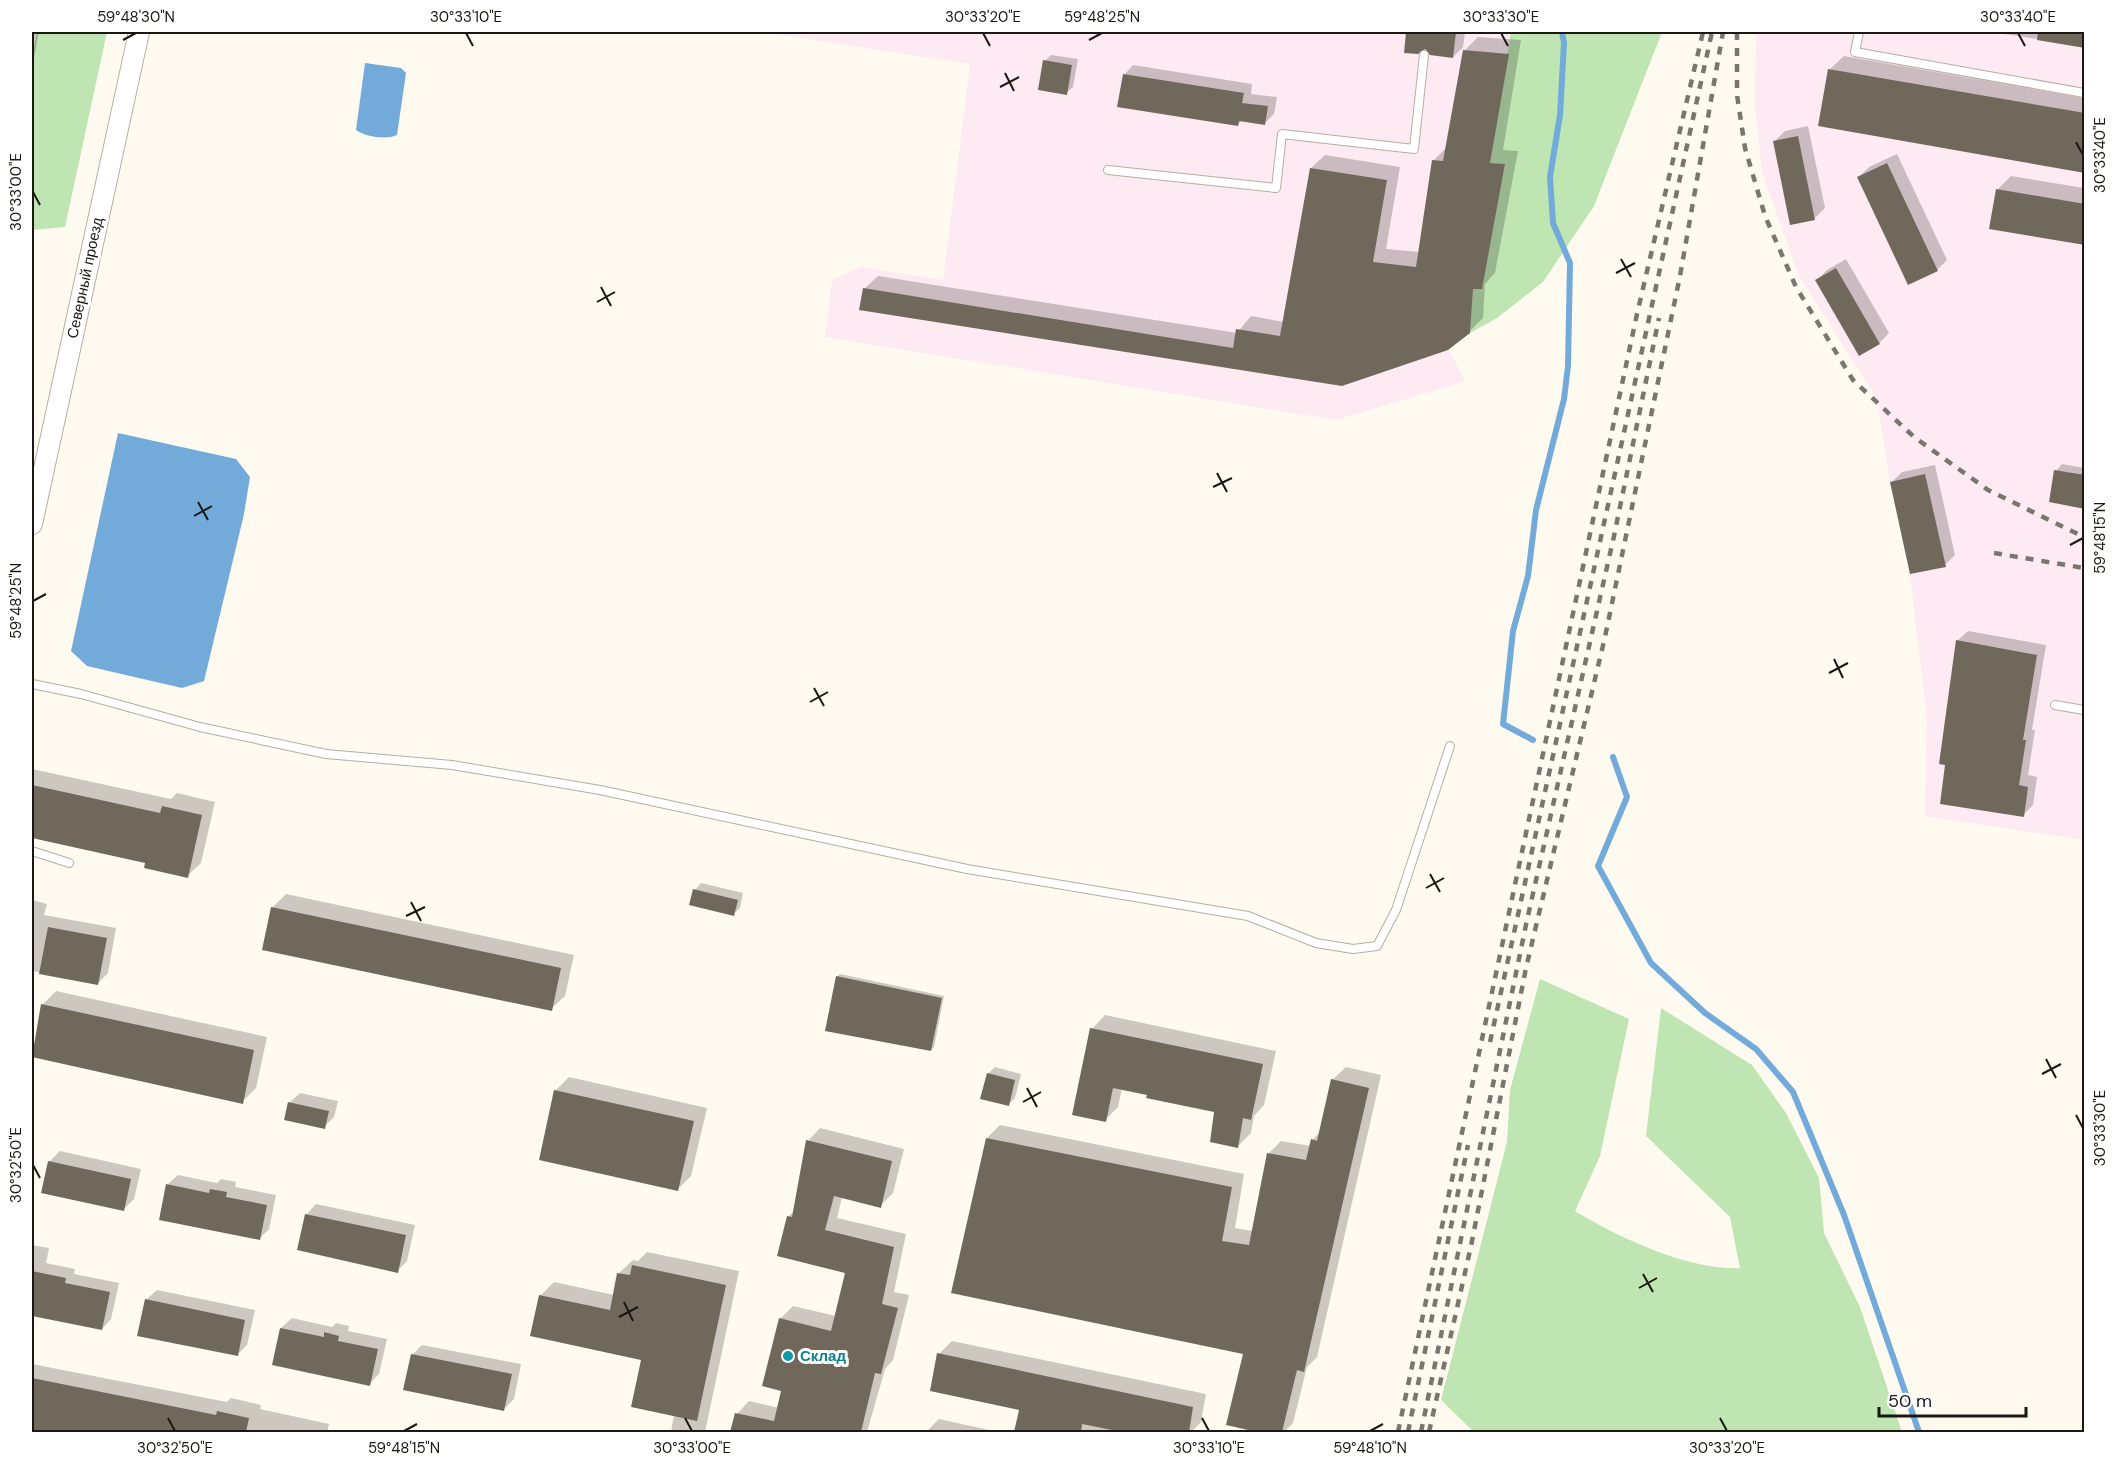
<svg xmlns="http://www.w3.org/2000/svg" width="2116" height="1464" viewBox="0 0 2116 1464" font-family="'DM Sans',sans-serif">
<style>
.industrial{fill:#feeaf2}
.green{fill:#bfe5b2}
.water{fill:#72abd9}
.shadow{fill:#0003}
.lines{fill:none;stroke-linecap:round;stroke-linejoin:round}
.stream{stroke:#72abd9;stroke-width:6}
.building{fill:#70695b}
.service-casing{stroke:#b6ae9f;stroke-width:10}
.tertiary-casing{stroke:#b6ae9f;stroke-width:22}
.service{stroke:#fff;stroke-width:8}
.tertiary{stroke:#fff;stroke-width:20}
.rail{stroke:#79766f;stroke-width:4.5;stroke-dasharray:8 8;stroke-linecap:butt}
.ticks{fill:none;stroke:#1b1813;stroke-width:2}
.culture-dot{fill:#0f9aa8;stroke:#fff;stroke-width:2}
.labels{text-anchor:middle;dominant-baseline:central;stroke-width:6;stroke-linejoin:round;paint-order:stroke}
.street-label{font-size:15px;fill:#1b1813;stroke:#fff}
.culture-label{font-size:15px;font-weight:bold;fill:#0d838f;stroke:#fff;text-anchor:start}
.neatline{fill:none;stroke:#1b1813;stroke-width:2}
.ticks-label{font-size:15px;text-anchor:middle;fill:#1b1813}
</style>
<rect width="100%" height="100%" fill="#fffaf0"/>
<!-- industrial -->
<g class="industrial">
<path d="M 762,32 L 1511,32 L 1491,163 L 1505,164 L 1482,289 L 1473,289 L 1470,333 L 1449,350 L 1465,381 L 1337,420 L 825,337 L 832,280 L 861,267 L 943,280 L 970,64 Z"/>
<path d="M 1756,32 L 2084,32 L 2084,840 L 1925,816 L 1927,719 L 1910,574 L 1890,482 L 1877,399 L 1798,274 L 1762,172 L 1755,105 Z"/>
</g>
<!-- green -->
<g class="green">
<path d="M 37,32 L 107,32 L 65,227 L 32,230 L 32,55 Z"/>
<path d="M 1511,32 L 1662,32 L 1594,206 L 1543,282 L 1497,318 L 1470,333 L 1473,289 L 1482,288 L 1505,164 L 1490,163 Z"/>
<path d="M 1540,979 L 1629,1019 L 1600,1156 L 1575,1211 C 1617,1237 1690,1271 1740,1268 L 1730,1217 L 1646,1136 L 1661,1008 L 1752,1065 L 1786,1113 L 1819,1178 L 1824,1233 L 1860,1307 L 1902,1432 L 1474,1432 L 1441,1400 L 1507,1142 L 1510,1090 Z"/>
</g>
<!-- water -->
<g class="water">
<path d="M 365,63 L 401,68 L 406,73 L 397,135 C 386,140 366,137 356,130 Z"/>
<path d="M 118,433 L 236,459 L 250,477 L 244,514 L 204,681 L 182,688 L 87,666 L 71,651 Z"/>
</g>
<!-- shadow -->
<g class="shadow">
<path d="M 32,32 L 39,32 L 32,68 Z"/>
<path d="M 1408,32 L 1465,32 L 1463,47 L 1453,57 L 1426,47 L 1406,51 Z"/>
<path d="M 1991,32 L 2084,32 L 2084,46 Z"/>
<path d="M 1478,37 L 1521,40 L 1503,150 L 1518,151 L 1495,273 L 1485,284 L 1483,318 L 1469,332 L 1342,384 L 864,289 L 878,276 L 1237,333 L 1251,316 L 1284,322 L 1311,168 L 1325,155 L 1400,167 L 1386,249 L 1420,252 L 1433,161 L 1447,147 L 1464,51 Z"/>
<path d="M 1051,55 L 1078,59 L 1073,87 L 1066,93 L 1045,61 Z"/>
<path d="M 1844,56 L 2084,98 L 2084,171 L 1830,69 Z"/>
<path d="M 1133,65 L 1252,84 L 1251,94 L 1277,97 L 1274,114 L 1265,123 L 1242,120 L 1238,125 L 1124,75 Z"/>
<path d="M 1808,126 L 1825,208 L 1815,218 L 1775,141 L 1785,131 Z"/>
<path d="M 1897,154 L 1947,260 L 1937,270 L 1859,177 L 1869,167 Z"/>
<path d="M 2011,176 L 2084,188 L 2084,243 L 1997,190 Z"/>
<path d="M 1846,259 L 1889,333 L 1879,343 L 1817,280 L 1827,270 Z"/>
<path d="M 2062,464 L 2084,468 L 2084,507 L 2056,471 Z"/>
<path d="M 1935,465 L 1955,555 L 1945,565 L 1892,482 L 1902,472 Z"/>
<path d="M 1968,631 L 2046,645 L 2032,730 L 2035,730 L 2028,775 L 2037,777 L 2033,805 L 2023,815 L 1957,641 Z"/>
<path d="M 32,769 L 171,799 L 177,793 L 215,802 L 201,863 L 187,876 L 147,862 L 32,837 Z"/>
<path d="M 701,883 L 743,893 L 740,908 L 733,914 L 695,890 Z"/>
<path d="M 286,894 L 574,955 L 565,996 L 551,1009 L 272,908 Z"/>
<path d="M 32,900 L 47,904 L 44,915 L 116,928 L 108,973 L 98,983 L 32,971 Z"/>
<path d="M 840,974 L 944,996 L 934,1047 L 931,1050 L 837,977 Z"/>
<path d="M 56,991 L 267,1037 L 256,1088 L 242,1102 L 32,1055 L 43,1004 Z"/>
<path d="M 1105,1015 L 1276,1051 L 1264,1105 L 1254,1116 L 1251,1133 L 1238,1146 L 1216,1111 L 1122,1088 L 1118,1107 L 1105,1120 L 1092,1029 Z"/>
<path d="M 995,1067 L 1021,1074 L 1015,1098 L 1009,1104 L 988,1074 Z"/>
<path d="M 1346,1067 L 1381,1075 L 1317,1357 L 1307,1367 L 1293,1423 L 1284,1432 L 1263,1432 L 1227,1424 L 1245,1353 L 987,1138 L 1000,1125 L 1244,1174 L 1235,1228 L 1253,1231 L 1268,1154 L 1281,1141 L 1311,1146 L 1312,1140 L 1321,1131 L 1332,1080 Z"/>
<path d="M 569,1077 L 707,1108 L 691,1176 L 678,1189 L 555,1091 Z"/>
<path d="M 300,1093 L 338,1101 L 334,1117 L 324,1127 L 289,1103 Z"/>
<path d="M 820,1128 L 904,1149 L 893,1193 L 880,1206 L 842,1197 L 837,1218 L 906,1234 L 894,1292 L 909,1295 L 893,1360 L 885,1369 L 867,1432 L 732,1432 L 737,1414 L 749,1401 L 779,1408 L 783,1390 L 780,1319 L 793,1306 L 836,1316 L 847,1272 L 788,1217 L 795,1210 L 808,1141 Z"/>
<path d="M 60,1151 L 141,1169 L 134,1199 L 124,1209 L 43,1192 L 50,1161 Z"/>
<path d="M 178,1175 L 217,1183 L 221,1179 L 236,1182 L 235,1187 L 276,1195 L 269,1229 L 259,1239 L 167,1185 Z"/>
<path d="M 316,1204 L 415,1225 L 407,1261 L 397,1271 L 306,1215 Z"/>
<path d="M 32,1245 L 49,1248 L 46,1263 L 75,1269 L 74,1274 L 119,1283 L 111,1319 L 102,1329 L 32,1314 Z"/>
<path d="M 647,1252 L 739,1271 L 705,1432 L 671,1432 L 674,1415 L 643,1358 L 540,1296 L 554,1282 L 614,1295 L 619,1273 L 633,1260 L 638,1261 Z"/>
<path d="M 157,1290 L 255,1310 L 247,1345 L 237,1355 L 146,1300 Z"/>
<path d="M 292,1318 L 332,1327 L 336,1323 L 349,1326 L 348,1331 L 387,1339 L 379,1374 L 369,1384 L 274,1364 L 281,1328 Z"/>
<path d="M 952,1341 L 1206,1394 L 1201,1422 L 1191,1432 L 1129,1432 L 1114,1429 L 1113,1432 L 1016,1432 L 1021,1409 L 939,1354 Z"/>
<path d="M 422,1345 L 521,1364 L 514,1399 L 504,1409 L 412,1355 Z"/>
<path d="M 32,1364 L 227,1402 L 231,1398 L 261,1405 L 260,1409 L 329,1424 L 327,1432 L 32,1432 Z"/>
<path d="M 939,1419 L 998,1432 L 926,1432 Z"/>
</g>
<g class="lines">
<!-- stream -->
<g class="stream">
<path d="M 1533,740 L 1503,724 L 1513,631 L 1528,576 L 1536,510 L 1564,399 L 1568,366 L 1570,263 L 1553,223 L 1550,177 L 1560,115 L 1564,43 L 1562,32"/>
<path d="M 1613,757 L 1627,797 L 1598,866 L 1651,963 L 1705,1013 L 1756,1049 L 1793,1092 L 1844,1215 L 1919,1432"/>
</g>
</g>
<!-- building -->
<g class="building">
<path d="M 1406,32 L 1456,32 L 1453,58 L 1430,55 L 1425,49 L 1418,54 L 1404,53 Z"/>
<path d="M 2038,32 L 2085,32 L 2085,48 L 2037,40 Z"/>
<path d="M 1463,50 L 1509,54 L 1490,163 L 1505,164 L 1482,289 L 1473,289 L 1470,333 L 1448,350 L 1342,386 L 859,310 L 863,288 L 1233,348 L 1236,329 L 1280,336 L 1310,168 L 1387,180 L 1373,262 L 1416,267 L 1432,160 L 1443,161 Z"/>
<path d="M 1043,60 L 1072,65 L 1067,95 L 1038,90 Z"/>
<path d="M 1828,69 L 2085,113 L 2085,173 L 1818,126 Z"/>
<path d="M 1123,74 L 1244,93 L 1242,103 L 1268,106 L 1265,125 L 1239,121 L 1238,126 L 1117,107 Z"/>
<path d="M 1798,136 L 1815,220 L 1790,225 L 1773,141 Z"/>
<path d="M 1887,163 L 1938,271 L 1908,285 L 1857,177 Z"/>
<path d="M 1996,189 L 2085,204 L 2085,245 L 1989,229 Z"/>
<path d="M 1836,268 L 1880,344 L 1859,356 L 1815,280 Z"/>
<path d="M 2054,470 L 2085,475 L 2085,509 L 2049,502 Z"/>
<path d="M 1925,474 L 1946,567 L 1910,574 L 1890,482 Z"/>
<path d="M 1956,640 L 2037,655 L 2023,740 L 2026,740 L 2019,785 L 2028,787 L 2024,817 L 1940,804 L 1945,765 L 1939,764 Z"/>
<path d="M 32,785 L 160,813 L 162,806 L 202,815 L 188,878 L 144,868 L 145,863 L 32,838 Z"/>
<path d="M 693,889 L 738,900 L 734,916 L 689,905 Z"/>
<path d="M 271,907 L 561,968 L 552,1011 L 262,950 Z"/>
<path d="M 48,927 L 107,938 L 98,985 L 39,974 Z"/>
<path d="M 836,976 L 942,998 L 931,1051 L 825,1031 Z"/>
<path d="M 41,1004 L 254,1050 L 243,1104 L 32,1057 Z"/>
<path d="M 1090,1028 L 1263,1064 L 1251,1120 L 1243,1118 L 1238,1148 L 1210,1142 L 1214,1112 L 1146,1098 L 1147,1095 L 1113,1088 L 1106,1122 L 1072,1115 Z"/>
<path d="M 987,1073 L 1015,1080 L 1009,1106 L 980,1099 Z"/>
<path d="M 1331,1079 L 1369,1088 L 1304,1372 L 1297,1370 L 1282,1432 L 1257,1432 L 1226,1425 L 1243,1354 L 951,1293 L 986,1138 L 1232,1187 L 1222,1241 L 1249,1245 L 1267,1153 L 1306,1160 L 1311,1139 L 1317,1141 Z"/>
<path d="M 554,1090 L 694,1121 L 678,1191 L 539,1160 Z"/>
<path d="M 288,1102 L 329,1111 L 325,1129 L 284,1120 Z"/>
<path d="M 806,1140 L 892,1161 L 881,1208 L 834,1196 L 825,1230 L 894,1247 L 882,1304 L 898,1308 L 881,1374 L 875,1373 L 861,1432 L 730,1432 L 735,1413 L 774,1421 L 781,1391 L 762,1386 L 779,1318 L 831,1331 L 845,1273 L 777,1256 L 787,1216 L 792,1217 Z"/>
<path d="M 48,1161 L 131,1179 L 124,1211 L 41,1193 Z"/>
<path d="M 166,1184 L 209,1193 L 210,1189 L 227,1192 L 226,1197 L 267,1205 L 260,1240 L 159,1220 Z"/>
<path d="M 305,1214 L 406,1235 L 398,1273 L 297,1250 Z"/>
<path d="M 632,1265 L 726,1285 L 697,1421 L 631,1407 L 641,1360 L 530,1336 L 539,1295 L 610,1310 L 617,1273 L 630,1275 Z"/>
<path d="M 32,1271 L 66,1278 L 65,1283 L 110,1292 L 102,1330 L 32,1316 Z"/>
<path d="M 145,1299 L 245,1320 L 238,1356 L 137,1336 Z"/>
<path d="M 280,1328 L 324,1337 L 324,1332 L 339,1336 L 338,1341 L 378,1349 L 370,1386 L 272,1365 Z"/>
<path d="M 937,1353 L 1193,1407 L 1189,1432 L 1122,1432 L 1082,1424 L 1081,1432 L 1014,1432 L 1019,1410 L 930,1391 Z"/>
<path d="M 411,1354 L 512,1374 L 504,1411 L 403,1390 Z"/>
<path d="M 32,1378 L 216,1415 L 217,1411 L 249,1418 L 246,1432 L 32,1432 Z"/>
</g>
<g class="lines">
<defs>
<g id="service">
<path d="M 1859,32 L 1855,52 L 2084,93"/>
<path d="M 1108,170 L 1276,188 L 1282,134 L 1414,149 L 1424,55"/>
<path d="M 32,684 L 81,694 L 200,727 L 326,754 L 452,765 L 600,790 L 967,869 L 1248,916 L 1316,943 L 1353,949 L 1377,946 L 1396,910 L 1450,746"/>
<path d="M 2055,705 L 2084,710"/>
<path d="M 32,851 L 69,863"/>
</g>
<path id="tertiary" d="M 32,524 L 139,32"/>
</defs>
<!-- service casing -->
<use href="#service" class="service-casing"/>
<!-- tertiary casing -->
<use href="#tertiary" class="tertiary-casing"/>
<!-- service -->
<use href="#service" class="service"/>
<!-- tertiary -->
<use href="#tertiary" class="tertiary"/>
<!-- rail -->
<g class="rail">
<path d="M 1737,32 L 1737,95 L 1745,148 L 1765,216 L 1796,287 L 1853,380 L 1914,437 L 1988,490 L 2084,537"/>
<path d="M 1994,553 L 2084,568"/>
<path d="M 1490,1042 L 1712,32"/>
<path d="M 1398,1432 L 1637,314 L 1703,32"/>
<path d="M 1408,1432 L 1468,1145"/>
<path d="M 1421,1432 L 1527,920 L 1614,536 L 1659,318"/>
<path d="M 1429,1432 L 1471,1246 L 1526,968 L 1605,637 L 1680,276 L 1723,32"/>
</g>
</g>
<!-- ticks -->
<path class="ticks" d="M 466,33 L 473,46M 983,33 L 990,46M 1501,33 L 1508,46M 2018,33 L 2025,46M 123,40 L 136,33M 1089,40 L 1102,33M 1005,73 L 1014,91M 1000,87 L 1019,77M 2076,142 L 2083,155M 33,192 L 40,205M 1621,259 L 1631,277M 1616,273 L 1635,263M 601,287 L 611,306M 597,302 L 615,292M 1217,473 L 1227,492M 1213,487 L 1232,478M 198,502 L 208,520M 194,516 L 212,506M 2070,545 L 2083,538M 33,601 L 46,594M 1834,659 L 1843,678M 1829,673 L 1848,663M 814,688 L 824,706M 810,702 L 828,692M 1430,874 L 1440,892M 1426,888 L 1444,878M 411,902 L 421,921M 406,916 L 425,907M 2046,1059 L 2056,1078M 2042,1074 L 2061,1064M 1027,1088 L 1037,1107M 1023,1102 L 1041,1092M 2076,1115 L 2083,1128M 33,1165 L 40,1178M 1643,1274 L 1653,1292M 1639,1288 L 1657,1278M 624,1302 L 633,1321M 619,1317 L 638,1307M 168,1418 L 175,1431M 685,1418 L 692,1431M 1202,1418 L 1209,1431M 1720,1418 L 1727,1431M 404,1431 L 417,1424M 1370,1431 L 1383,1424"/>
<!-- markers -->
<circle class="culture-dot" cx="788" cy="1356" r="6"/>
<g class="labels">
<!-- street labels -->
<g class="street-label">
<text transform="translate(85 278) rotate(-78)">Северный проезд</text>
</g>
<!-- culture labels -->
<g class="culture-label">
<text x="800" y="1356">Склад</text>
</g>
</g>
<!-- border -->
<rect width="2116" height="1464" fill="none" stroke="#ffffff" stroke-width="66"/>
<!-- scale -->
<path d="M1879 1407v9h147v-9" fill="none" stroke="#1b1813" stroke-width="3"/>
<text x="1888" y="1407" font-size="18" fill="#1b1813" stroke="#ffffff" stroke-width="4.5" paint-order="stroke">50 m</text>
<rect x="33" y="33" width="2050" height="1398" class="neatline"/>
<g class="ticks-label">
<text x="136" y="22">59°48'30"N</text>
<text x="466" y="22">30°33'10"E</text>
<text x="983" y="22">30°33'20"E</text>
<text x="1102" y="22">59°48'25"N</text>
<text x="1501" y="22">30°33'30"E</text>
<text x="2018" y="22">30°33'40"E</text>
<text transform="translate(2100 155) rotate(-90)" y="5">30°33'40"E</text>
<text transform="translate(16 192) rotate(-90)" y="5">30°33'00"E</text>
<text transform="translate(2100 538) rotate(-90)" y="5">59°48'15"N</text>
<text transform="translate(16 601) rotate(-90)" y="5">59°48'25"N</text>
<text transform="translate(2100 1128) rotate(-90)" y="5">30°33'30"E</text>
<text transform="translate(16 1165) rotate(-90)" y="5">30°32'50"E</text>
<text x="175" y="1453">30°32'50"E</text>
<text x="404" y="1453">59°48'15"N</text>
<text x="692" y="1453">30°33'00"E</text>
<text x="1209" y="1453">30°33'10"E</text>
<text x="1370" y="1453">59°48'10"N</text>
<text x="1727" y="1453">30°33'20"E</text>
</g>
</svg>
